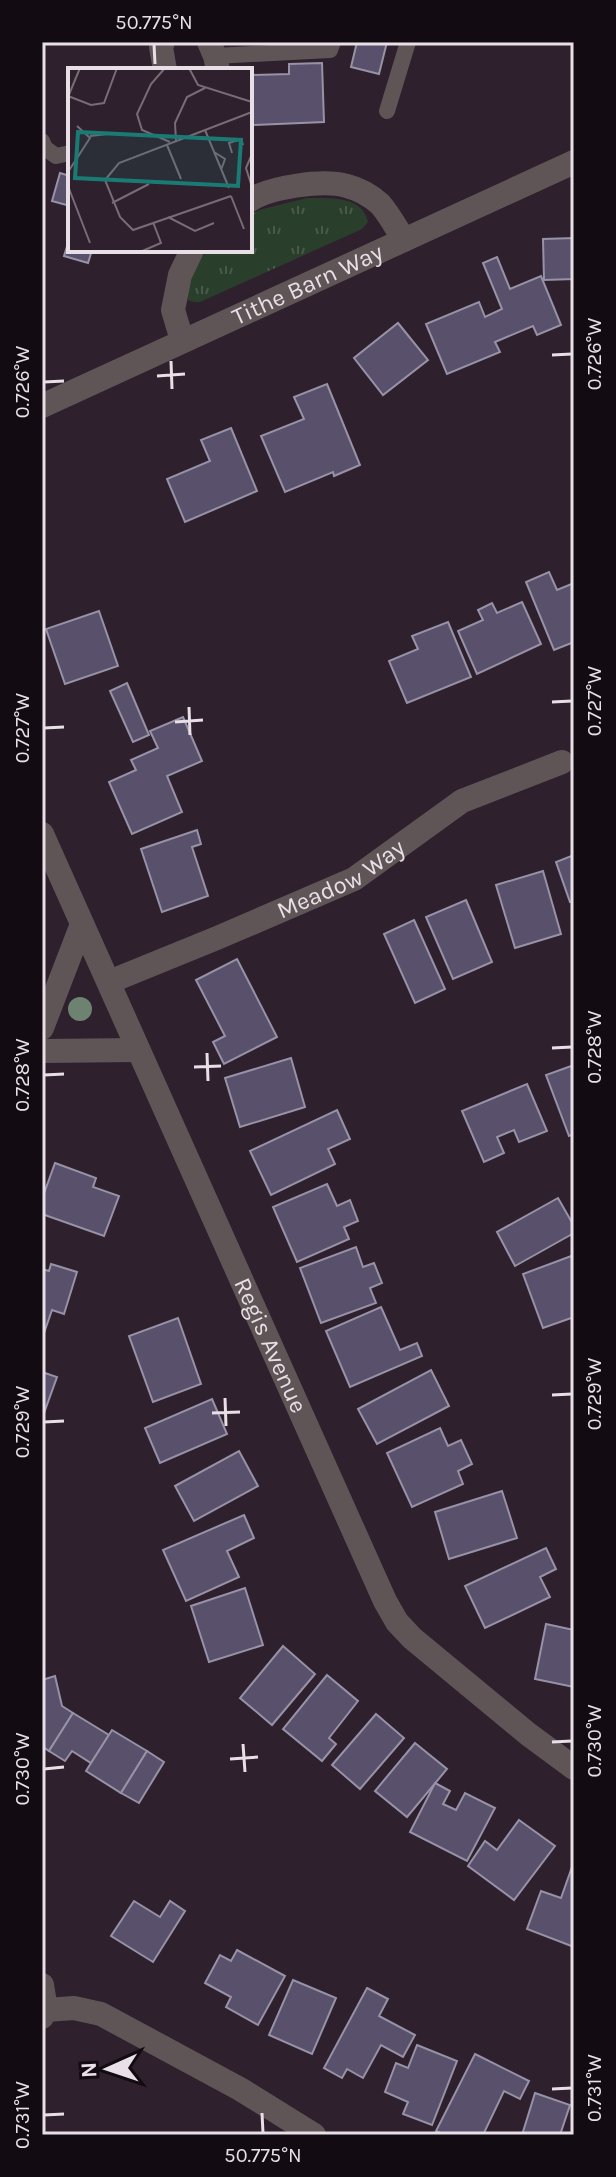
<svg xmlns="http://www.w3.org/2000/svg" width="616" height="2177" viewBox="0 0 616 2177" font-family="Karla,sans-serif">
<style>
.grass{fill:url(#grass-tufts)}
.building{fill:#59506c;stroke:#9792a6;stroke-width:2}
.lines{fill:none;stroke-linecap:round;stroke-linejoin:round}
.lane{stroke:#5f5556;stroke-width:16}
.street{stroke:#5f5556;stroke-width:24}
.tree{fill:#6e8271}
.ticks{fill:none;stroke:#e8dfe7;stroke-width:3}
.labels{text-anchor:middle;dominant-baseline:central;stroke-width:7;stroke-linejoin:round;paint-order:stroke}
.street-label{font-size:24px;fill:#e8dfe7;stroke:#120c12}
.inset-road{fill:none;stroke:#786c77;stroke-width:2}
.view{fill:#1a7b74;fill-opacity:0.15;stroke:#1a7b74;stroke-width:4}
.inset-edge{fill:none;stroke:#e8dfe7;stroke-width:4}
.neatline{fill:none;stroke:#e8dfe7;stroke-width:3}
.ticks-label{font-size:20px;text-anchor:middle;fill:#e8dfe7}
</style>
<defs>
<pattern id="grass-tufts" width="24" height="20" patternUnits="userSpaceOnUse" patternTransform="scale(2)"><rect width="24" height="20" fill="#2a3e2c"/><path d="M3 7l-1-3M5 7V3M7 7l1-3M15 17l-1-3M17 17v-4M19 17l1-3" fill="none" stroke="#49594b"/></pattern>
</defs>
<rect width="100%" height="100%" fill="#2e202d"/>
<!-- grass -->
<path class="grass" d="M 307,198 C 328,198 363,195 368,222 L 362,229 L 200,302 L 194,302 L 188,300 C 184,283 196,262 208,250 L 250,250 L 250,215 L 259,210 Z"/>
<!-- building -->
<g class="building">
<path d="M 357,42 L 387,42 L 379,74 L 351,67 Z"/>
<path d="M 322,63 L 324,122 L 252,125 L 250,75 L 289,74 L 289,64 Z"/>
<path d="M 60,173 L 70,176 L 70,206 L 52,201 Z"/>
<path d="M 70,237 L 70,250 L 92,250 L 88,263 L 64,256 Z"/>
<path d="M 574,238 L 574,279 L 544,280 L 543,239 Z"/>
<path d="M 497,257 L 510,289 L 541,276 L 561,325 L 537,335 L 533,326 L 495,342 L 500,352 L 447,374 L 426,324 L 479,302 L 485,317 L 502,309 L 483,263 Z"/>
<path d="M 398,323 L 428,360 L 383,395 L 354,358 Z"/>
<path d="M 327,384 L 360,465 L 334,476 L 333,472 L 285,492 L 261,436 L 304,419 L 294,397 Z"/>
<path d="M 231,428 L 257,491 L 185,522 L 167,479 L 210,461 L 201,440 Z"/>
<path d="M 549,572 L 557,590 L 574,583 L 574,642 L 554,650 L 526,582 Z"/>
<path d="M 522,602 L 541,644 L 477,674 L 458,631 L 483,620 L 478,610 L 492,603 L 497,613 Z"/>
<path d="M 99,611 L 118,666 L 65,684 L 46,629 Z"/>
<path d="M 448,622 L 471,677 L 407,703 L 389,661 L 418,649 L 412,636 Z"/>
<path d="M 127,683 L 149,735 L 133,742 L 110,691 Z"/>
<path d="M 183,717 L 202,761 L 167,776 L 182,812 L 132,834 L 109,782 L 136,770 L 131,760 L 158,748 L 150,731 Z"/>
<path d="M 197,830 L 201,844 L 192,847 L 208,896 L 162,912 L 141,849 Z"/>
<path d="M 574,855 L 574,901 L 570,902 L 556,862 Z"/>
<path d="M 543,871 L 561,934 L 515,948 L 496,885 Z"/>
<path d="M 466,900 L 492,962 L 453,979 L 426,917 Z"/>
<path d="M 414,920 L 445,989 L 415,1003 L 384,934 Z"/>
<path d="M 237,959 L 277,1037 L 224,1064 L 213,1042 L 225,1036 L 196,980 Z"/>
<path d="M 291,1058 L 305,1107 L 240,1127 L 225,1078 Z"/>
<path d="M 574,1065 L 574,1134 L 569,1136 L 546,1075 Z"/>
<path d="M 527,1084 L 547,1131 L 519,1142 L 514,1130 L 497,1137 L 504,1153 L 484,1162 L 462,1111 Z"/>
<path d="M 337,1110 L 350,1139 L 328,1149 L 335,1164 L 271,1195 L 250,1151 Z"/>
<path d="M 55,1163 L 96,1178 L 93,1187 L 119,1196 L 104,1236 L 42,1214 L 42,1199 Z"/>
<path d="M 327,1184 L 337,1206 L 350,1200 L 358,1221 L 344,1227 L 349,1239 L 297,1262 L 273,1207 Z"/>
<path d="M 558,1198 L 574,1226 L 574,1233 L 515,1266 L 497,1232 Z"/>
<path d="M 356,1247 L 363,1267 L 374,1263 L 382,1283 L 370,1288 L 376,1303 L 321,1323 L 300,1268 Z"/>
<path d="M 574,1255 L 574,1317 L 543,1328 L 523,1274 Z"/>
<path d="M 51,1264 L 77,1272 L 64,1314 L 52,1310 L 43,1336 L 42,1269 L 49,1271 Z"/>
<path d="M 381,1307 L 400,1350 L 417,1343 L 422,1356 L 350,1387 L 326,1331 Z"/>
<path d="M 178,1318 L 201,1384 L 153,1402 L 129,1336 Z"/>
<path d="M 431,1370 L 449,1406 L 377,1444 L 358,1409 Z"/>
<path d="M 42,1372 L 57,1377 L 44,1413 L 42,1412 Z"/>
<path d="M 212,1399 L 227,1434 L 160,1463 L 145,1428 Z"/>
<path d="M 440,1428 L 448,1446 L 461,1440 L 472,1464 L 458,1471 L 463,1484 L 412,1507 L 387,1453 Z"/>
<path d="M 239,1451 L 258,1486 L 194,1521 L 175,1486 Z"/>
<path d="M 502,1491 L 517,1538 L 449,1559 L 435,1512 Z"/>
<path d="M 244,1515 L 254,1538 L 227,1551 L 239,1577 L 186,1601 L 163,1550 Z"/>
<path d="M 546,1548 L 556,1569 L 540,1577 L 550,1597 L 485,1628 L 465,1586 Z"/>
<path d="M 245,1588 L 263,1645 L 209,1662 L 191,1606 Z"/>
<path d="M 546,1624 L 574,1630 L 574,1687 L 535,1679 Z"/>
<path d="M 283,1646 L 315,1674 L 272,1725 L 240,1698 Z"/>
<path d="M 327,1675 L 358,1701 L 329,1738 L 336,1744 L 322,1761 L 283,1729 Z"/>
<path d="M 55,1676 L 62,1706 L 73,1713 L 49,1751 L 42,1746 L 42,1680 Z"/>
<path d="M 73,1713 L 109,1735 L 91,1763 L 72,1751 L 65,1761 L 49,1751 Z"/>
<path d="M 376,1714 L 404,1738 L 360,1789 L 332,1765 Z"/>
<path d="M 112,1730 L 147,1751 L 121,1793 L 86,1771 Z"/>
<path d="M 415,1743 L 447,1769 L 407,1817 L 375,1791 Z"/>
<path d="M 147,1751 L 164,1762 L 139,1803 L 121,1793 Z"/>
<path d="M 435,1783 L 450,1791 L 443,1804 L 456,1810 L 465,1793 L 495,1808 L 467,1861 L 410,1832 Z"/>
<path d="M 519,1820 L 555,1846 L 514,1900 L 468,1866 L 485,1841 L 497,1850 Z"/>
<path d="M 572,1867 L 574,1868 L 574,1947 L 527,1929 L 541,1891 L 561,1898 Z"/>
<path d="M 134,1901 L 160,1917 L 170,1901 L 185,1911 L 153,1962 L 111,1936 Z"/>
<path d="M 237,1950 L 285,1976 L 258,2025 L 226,2007 L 231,1997 L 205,1983 L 220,1955 L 231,1961 Z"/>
<path d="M 293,1980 L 336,1998 L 312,2054 L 269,2035 Z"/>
<path d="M 367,1988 L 388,1999 L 379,2016 L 415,2035 L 403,2057 L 381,2045 L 363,2078 L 347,2069 L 342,2078 L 324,2068 Z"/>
<path d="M 417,2045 L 457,2061 L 432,2125 L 403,2114 L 408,2102 L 385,2092 L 396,2063 L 408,2068 Z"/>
<path d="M 475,2054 L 529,2081 L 520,2099 L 504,2091 L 483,2135 L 444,2135 L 436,2131 Z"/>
<path d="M 535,2093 L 570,2105 L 560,2135 L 522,2135 Z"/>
</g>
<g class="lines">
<!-- lane -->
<g class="lane">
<path d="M 215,56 L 330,50 L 333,42"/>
<path d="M 387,111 L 408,42"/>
<path d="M 42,141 L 45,148 L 56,156 L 70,153"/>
</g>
<!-- street -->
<g class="street">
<path d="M 163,42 L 161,47 L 165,70"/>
<path d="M 209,42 L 215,56 L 218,70"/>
<path d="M 250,200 C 271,187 323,179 347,186 C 359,189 371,196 380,204 C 389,214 397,229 404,240"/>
<path d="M 182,340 L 173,310 L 180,275 L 192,250"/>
<path id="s1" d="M 42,406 L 574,162"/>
<path id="s2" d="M 42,834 L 385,1601 L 397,1622 L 412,1638 L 528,1734 L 574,1768"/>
<path id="s3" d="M 109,982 L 217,938 L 354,879 L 462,801 L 562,762"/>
<path d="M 42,1028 L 82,924"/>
<path d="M 42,1051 L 138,1050"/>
<path d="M 42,1985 L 46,2010"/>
<path d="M 42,2017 L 46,2010 L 74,2008 L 101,2014 L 240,2089 L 314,2135"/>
</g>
</g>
<!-- trees -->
<circle class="tree" cx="80" cy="1009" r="12"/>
<!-- ticks -->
<path class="ticks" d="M 154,44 L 155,64M 552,355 L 572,354M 171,361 L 172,389M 157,376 L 185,374M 44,382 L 64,381M 552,702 L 572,701M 189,707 L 190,735M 175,722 L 203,720M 44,728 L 64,727M 552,1048 L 572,1047M 207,1053 L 208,1081M 194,1067 L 221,1066M 44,1075 L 64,1074M 552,1395 L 572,1394M 225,1398 L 226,1426M 212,1413 L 240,1412M 44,1422 L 64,1421M 552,1742 L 572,1741M 243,1744 L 245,1772M 230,1759 L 258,1757M 44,1769 L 64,1767M 552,2089 L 572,2088M 262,2113 L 263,2133M 44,2115 L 64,2114"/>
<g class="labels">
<!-- street labels -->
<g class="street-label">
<text stroke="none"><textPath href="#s1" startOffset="292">Tithe Barn Way</textPath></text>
<text stroke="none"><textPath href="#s3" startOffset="254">Meadow Way</textPath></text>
<text stroke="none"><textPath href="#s2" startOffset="560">Regis Avenue</textPath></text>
</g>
</g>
<!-- overview -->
<g transform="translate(68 68)">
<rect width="184" height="184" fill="#2e202d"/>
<path class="inset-road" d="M 97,0 L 83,16 L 69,46 L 74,62 L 102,74M 121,0 L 130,17 L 184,34M 0,28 L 23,37 L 36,35 L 49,0M 0,29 L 12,0M 137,62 L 161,120M 22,68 L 49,65M 108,73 L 107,55 L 119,29 L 137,20M 99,77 L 113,111M 146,84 L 157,91 L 153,102M 164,85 L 161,75 L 173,71 L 175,77M 0,104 L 22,70 L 9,58M 183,116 L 178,100 L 184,86M 0,118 L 22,175M 163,128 L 65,162 L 52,149 L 37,112 L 51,95 L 184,44M 163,128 L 176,161M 44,135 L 81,116M 100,149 L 127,163 L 146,155M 72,184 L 93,175 L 85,154"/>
<path class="view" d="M 10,64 L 173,72 L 170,118 L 7,110 Z"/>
<rect width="184" height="184" class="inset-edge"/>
</g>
<!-- border -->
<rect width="616" height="2177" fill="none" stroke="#120c12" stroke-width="88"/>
<!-- north arrow -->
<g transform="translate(108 2069) rotate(267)" stroke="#120c12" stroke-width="6" paint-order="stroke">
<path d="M0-6L14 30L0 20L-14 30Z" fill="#e8dfe7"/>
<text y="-12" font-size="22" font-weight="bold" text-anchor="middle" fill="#e8dfe7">N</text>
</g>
<rect x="44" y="44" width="528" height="2089" class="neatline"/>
<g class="ticks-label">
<text x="154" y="29">50.775°N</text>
<text transform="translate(594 354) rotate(-90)" y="7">0.726°W</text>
<text transform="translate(22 382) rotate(-90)" y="7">0.726°W</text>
<text transform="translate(594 701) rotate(-90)" y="7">0.727°W</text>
<text transform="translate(22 728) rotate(-90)" y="7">0.727°W</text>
<text transform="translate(594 1047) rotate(-90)" y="7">0.728°W</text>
<text transform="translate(22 1075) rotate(-90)" y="7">0.728°W</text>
<text transform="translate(594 1394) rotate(-90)" y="7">0.729°W</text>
<text transform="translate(22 1422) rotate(-90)" y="7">0.729°W</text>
<text transform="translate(594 1741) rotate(-90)" y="7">0.730°W</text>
<text transform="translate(22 1769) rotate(-90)" y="7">0.730°W</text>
<text transform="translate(594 2088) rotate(-90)" y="7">0.731°W</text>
<text transform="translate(22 2115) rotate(-90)" y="7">0.731°W</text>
<text x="263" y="2162">50.775°N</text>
</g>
</svg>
